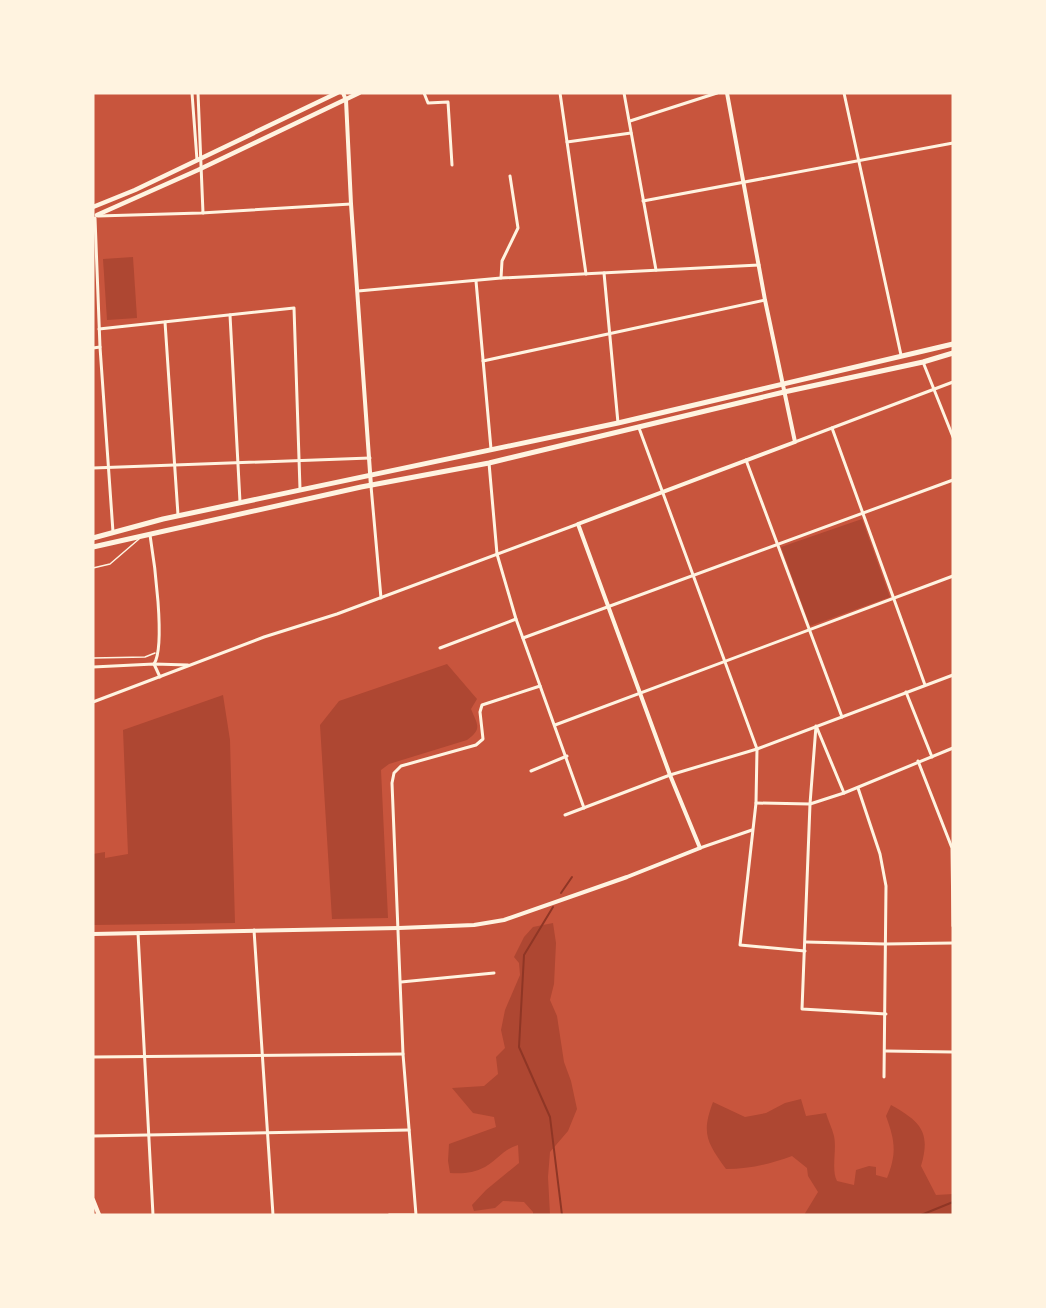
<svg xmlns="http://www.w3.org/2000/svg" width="1046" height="1308" viewBox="0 0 1046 1308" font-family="Commissioner,sans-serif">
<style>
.green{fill:#ae4732}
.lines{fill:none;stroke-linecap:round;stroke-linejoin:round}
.stream{stroke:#8f3625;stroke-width:2}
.service{stroke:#fff3e0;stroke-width:1.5}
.minor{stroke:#fff3e0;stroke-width:3}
.tertiary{stroke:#fff3e0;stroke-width:4}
.secondary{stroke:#fff3e0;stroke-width:4.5}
.primary{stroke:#fff3e0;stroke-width:5}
</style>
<rect width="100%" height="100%" fill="#c8553d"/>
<!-- green -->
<g class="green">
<path d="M 133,257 L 137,318 L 107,320 L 103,259 Z"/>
<path d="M 862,519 L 890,597 L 810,626 L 781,547 Z"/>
<path d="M 447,664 L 477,699 L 471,709 C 477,724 483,729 467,740 L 389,764 L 381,770 L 388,918 L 332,919 L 320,725 L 339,701 Z"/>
<path d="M 223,695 L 230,740 L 235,923 L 93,925 L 93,854 L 105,852 L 105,858 L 128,854 L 123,730 Z"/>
<path d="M 553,923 L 556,943 L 554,984 L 550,1000 L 557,1016 L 564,1062 L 571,1081 L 577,1109 L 568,1131 L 550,1152 L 548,1177 L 550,1215 L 533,1215 L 533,1212 L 524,1202 L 503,1201 L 495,1208 L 474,1211 L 472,1205 L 486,1190 L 519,1163 L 518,1145 C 504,1149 497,1160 485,1167 C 474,1173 462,1174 450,1173 L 448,1161 L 449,1144 L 496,1127 L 494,1117 L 473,1113 L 452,1088 L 484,1086 L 498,1074 L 496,1057 L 505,1048 L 501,1030 L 505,1010 L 520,975 L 519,963 L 514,957 L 524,937 L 533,927 Z"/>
<path d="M 801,1099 L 806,1116 L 826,1113 C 828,1120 832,1128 834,1136 C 837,1150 831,1170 837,1181 L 854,1185 L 856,1170 L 869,1166 L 876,1167 L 876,1175 L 887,1178 C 897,1153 895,1141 886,1116 L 891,1105 C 921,1122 931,1132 921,1166 L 936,1195 L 953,1194 L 953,1215 L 804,1215 L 818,1192 L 808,1176 L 807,1168 L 792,1156 C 770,1164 750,1169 726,1169 C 707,1142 701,1134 713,1102 L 745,1117 L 766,1113 L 785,1103 Z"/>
</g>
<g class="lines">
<!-- stream -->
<g class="stream">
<path d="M 561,893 L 572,877"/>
<path d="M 553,907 L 524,955 L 519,1047 L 550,1117 L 562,1215"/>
<path d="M 921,1215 L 953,1202"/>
</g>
<!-- service -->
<g class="service">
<path d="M 93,568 L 110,564 L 139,539"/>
<path d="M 93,658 L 145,657 L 155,653"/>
</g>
<!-- minor -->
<g class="minor">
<path d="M 192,93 L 197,160"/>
<path d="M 198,93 L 203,213"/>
<path d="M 424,93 L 428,103 L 448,102 L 452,165"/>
<path d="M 560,93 L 586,274"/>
<path d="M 624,93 L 656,270"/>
<path d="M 844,93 L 901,355"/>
<path d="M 630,121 L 717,93"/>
<path d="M 567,142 L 631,133"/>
<path d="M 643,201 L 953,143"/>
<path d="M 98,216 L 201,213 L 351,204"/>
<path d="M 95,218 L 100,347 L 113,532"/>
<path d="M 604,273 L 618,423"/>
<path d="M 501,278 L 502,261 L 518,228 L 510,176"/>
<path d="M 476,281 L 491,449"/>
<path d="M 358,291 L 501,278 L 759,265"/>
<path d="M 230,315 L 240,502"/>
<path d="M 165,322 L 178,515"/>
<path d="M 99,329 L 294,308 L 300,489"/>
<path d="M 93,348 L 100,347"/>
<path d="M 483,361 L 765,300"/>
<path d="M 923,362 L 953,437"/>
<path d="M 639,428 L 757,749 L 756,803 L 740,945 L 805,951"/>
<path d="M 832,428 L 925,685"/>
<path d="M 795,442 L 953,382"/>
<path d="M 746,460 L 842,717"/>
<path d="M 489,463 L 497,554 L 516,619 L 584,808"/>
<path d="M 93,468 L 370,458"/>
<path d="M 371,486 L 381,598"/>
<path d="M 150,535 C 154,559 166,646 154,664"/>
<path d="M 523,638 L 953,480"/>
<path d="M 440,648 L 516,619"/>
<path d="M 154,664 L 160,677"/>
<path d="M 93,667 L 154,664 L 188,665"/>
<path d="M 906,692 L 932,757"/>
<path d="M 93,702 L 264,637 L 337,614 L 578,524"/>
<path d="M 555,725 L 953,576"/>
<path d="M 816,726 L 810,804 L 802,1009 L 886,1014"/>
<path d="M 817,728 L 844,793"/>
<path d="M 918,761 L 952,848 L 953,926"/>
<path d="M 531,771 L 567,756"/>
<path d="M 858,788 L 880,854 L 886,886 L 884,1077"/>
<path d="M 756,803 L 810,804 L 844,793 L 953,748"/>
<path d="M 565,815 L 670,775 L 757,749 L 953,675"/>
<path d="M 700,848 L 752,830"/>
<path d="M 254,930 L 273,1215"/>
<path d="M 138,933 L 153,1215"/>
<path d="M 806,942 L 885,944 L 953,943"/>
<path d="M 401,982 L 494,973"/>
<path d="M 886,1051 L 953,1052"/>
<path d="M 93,1057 L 403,1054"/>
<path d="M 93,1136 L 409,1130"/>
<path d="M 389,1215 L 416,1215 L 403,1054 L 392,783 L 394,773 L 401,766 L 476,745 L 483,739 L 480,712 L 482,705 L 540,686"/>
</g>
<!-- tertiary -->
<g class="tertiary">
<path d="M 343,93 L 346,100 L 351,204 L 371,486"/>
<path d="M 93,934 L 399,928 L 474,925 L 504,920 L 627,877 L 700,848 L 670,775 L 578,524 L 795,442 L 765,300 L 727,93"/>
</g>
<!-- secondary -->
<g class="secondary">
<path d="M 93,207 L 135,190 L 337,93"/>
<path d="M 97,215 L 198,170 L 359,93"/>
<path d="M 93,1200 L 99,1215"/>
</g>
<!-- primary -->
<g class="primary">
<path d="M 93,538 L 163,519 L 618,423 L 953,344"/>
<path d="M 93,547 L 361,487 L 489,463 L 784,392 L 923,362 L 953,353"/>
</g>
</g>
<!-- border -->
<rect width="1046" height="1308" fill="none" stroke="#fff3e0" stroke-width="189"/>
</svg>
